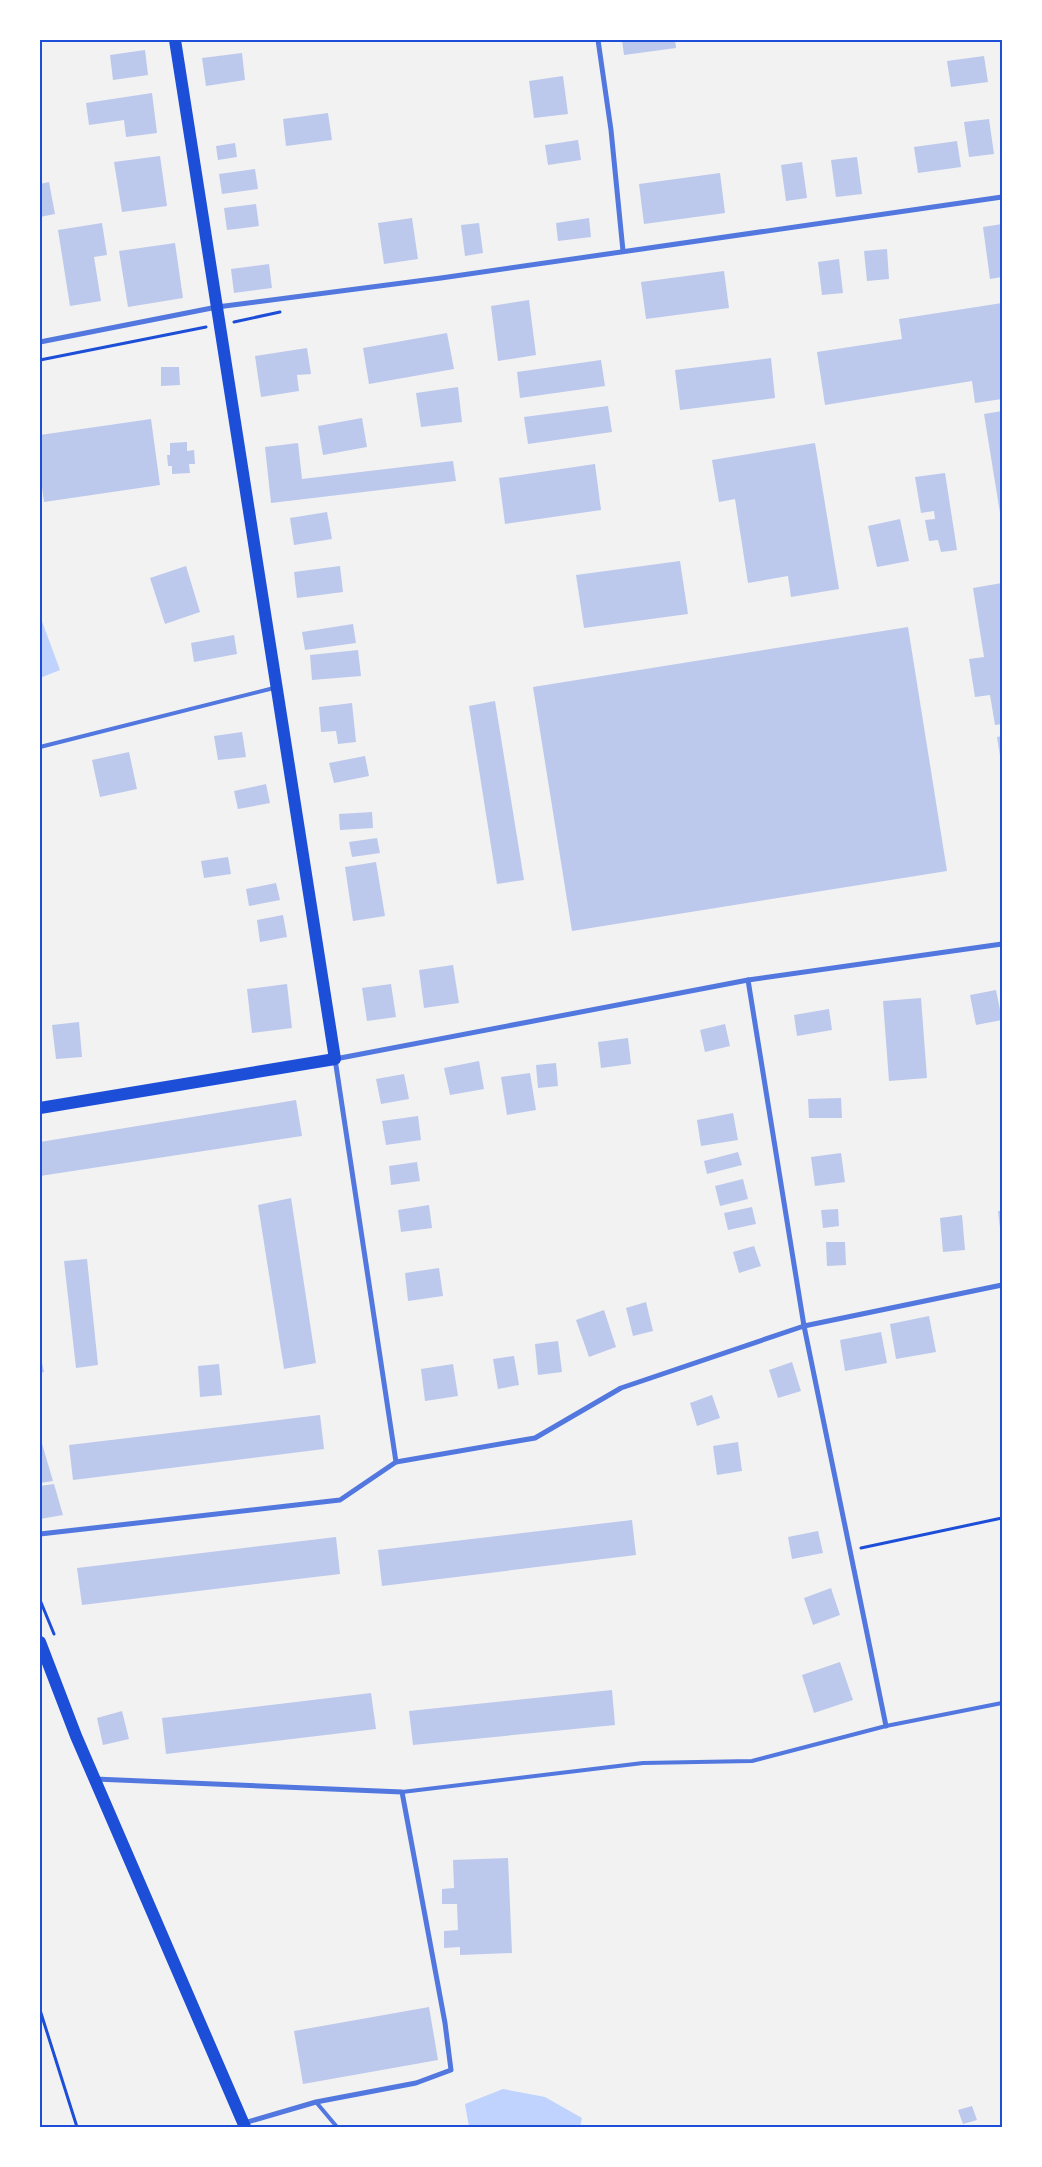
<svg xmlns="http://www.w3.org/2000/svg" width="1042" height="2167" viewBox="0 0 1042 2167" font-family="Mulish,sans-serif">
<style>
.water{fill:#bfd3fe}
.building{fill:#bdc9ec}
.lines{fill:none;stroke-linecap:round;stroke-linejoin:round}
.path{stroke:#1d4ed8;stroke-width:3}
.service{stroke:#5277de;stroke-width:4}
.minor{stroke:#5277de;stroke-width:5}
.primary{stroke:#1d4ed8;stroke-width:12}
.neatline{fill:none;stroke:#1d4ed8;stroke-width:2}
</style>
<rect width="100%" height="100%" fill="#f2f2f2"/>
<!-- water -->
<g class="water">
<path d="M 40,616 L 60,670 L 40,678 Z"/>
<path d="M 503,2089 L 545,2097 L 582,2118 L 580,2127 L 469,2127 L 465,2104 Z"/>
</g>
<!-- building -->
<g class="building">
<path d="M 622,40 L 675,40 L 676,48 L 624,55 Z"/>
<path d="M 145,50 L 148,75 L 113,80 L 110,55 Z"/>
<path d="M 242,53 L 245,80 L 206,86 L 202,58 Z"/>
<path d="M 984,56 L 988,82 L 951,87 L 947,61 Z"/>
<path d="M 563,76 L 568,114 L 534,118 L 529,81 Z"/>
<path d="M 152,93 L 157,133 L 126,137 L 124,120 L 89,125 L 86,103 Z"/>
<path d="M 328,113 L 332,140 L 286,146 L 283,119 Z"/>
<path d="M 989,119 L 994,154 L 969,157 L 964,122 Z"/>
<path d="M 578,140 L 581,160 L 548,165 L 545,145 Z"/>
<path d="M 957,141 L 961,167 L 918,173 L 914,147 Z"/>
<path d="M 235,143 L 237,157 L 218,160 L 216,146 Z"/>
<path d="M 160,156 L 167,206 L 122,212 L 114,162 Z"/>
<path d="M 857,157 L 862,194 L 836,197 L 831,160 Z"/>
<path d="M 802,162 L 807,198 L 786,201 L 781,165 Z"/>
<path d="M 255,169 L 258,189 L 222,194 L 219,174 Z"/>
<path d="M 720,173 L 725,213 L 644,224 L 639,184 Z"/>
<path d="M 49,182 L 55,214 L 40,217 L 40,184 Z"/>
<path d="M 256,204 L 259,226 L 227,230 L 224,208 Z"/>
<path d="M 412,218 L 418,259 L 384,264 L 378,223 Z"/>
<path d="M 589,218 L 591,237 L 558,241 L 556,223 Z"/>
<path d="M 102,223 L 107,255 L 94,257 L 101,301 L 70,306 L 58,230 Z"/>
<path d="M 479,223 L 483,253 L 465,256 L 461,225 Z"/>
<path d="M 1002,224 L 1002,277 L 990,279 L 983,227 Z"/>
<path d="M 175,243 L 183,298 L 128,307 L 119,251 Z"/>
<path d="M 887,249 L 889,279 L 867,281 L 864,251 Z"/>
<path d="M 839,259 L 843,293 L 822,295 L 818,262 Z"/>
<path d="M 269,264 L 272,288 L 234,293 L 231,269 Z"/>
<path d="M 724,271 L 729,308 L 646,319 L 641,282 Z"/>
<path d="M 529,300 L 536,355 L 498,361 L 491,306 Z"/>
<path d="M 1002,303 L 1002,399 L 975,403 L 972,381 L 825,405 L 817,352 L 902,339 L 899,319 Z"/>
<path d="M 447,333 L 454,369 L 369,384 L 363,348 Z"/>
<path d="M 307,348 L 311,374 L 297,375 L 299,391 L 261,397 L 255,356 Z"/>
<path d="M 771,358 L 775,398 L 680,410 L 675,370 Z"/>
<path d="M 601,360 L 605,386 L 520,398 L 517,372 Z"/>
<path d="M 161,367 L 179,367 L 180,385 L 161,386 Z"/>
<path d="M 458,387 L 462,422 L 421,427 L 416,393 Z"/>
<path d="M 608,406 L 612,432 L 528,444 L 524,417 Z"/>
<path d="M 1002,411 L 1002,519 L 1001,519 L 984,414 Z"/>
<path d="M 362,418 L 367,447 L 323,455 L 318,426 Z"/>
<path d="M 151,419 L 160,485 L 44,502 L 40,472 L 40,435 Z"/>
<path d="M 187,442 L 187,451 L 194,450 L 195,464 L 189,464 L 190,473 L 172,474 L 172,466 L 168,466 L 167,455 L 170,455 L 170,443 Z"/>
<path d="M 298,443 L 302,479 L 453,461 L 456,481 L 271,503 L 265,447 Z"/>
<path d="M 815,443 L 839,589 L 791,597 L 788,576 L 748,583 L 735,499 L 719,502 L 712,460 Z"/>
<path d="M 595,464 L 601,510 L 505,524 L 499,478 Z"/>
<path d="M 945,473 L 957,550 L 941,552 L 938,540 L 929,541 L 925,520 L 935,519 L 934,511 L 921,513 L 915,477 Z"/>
<path d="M 327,512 L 332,539 L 294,545 L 290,518 Z"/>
<path d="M 900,519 L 909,561 L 877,567 L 868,526 Z"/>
<path d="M 680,561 L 688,614 L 584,628 L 576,575 Z"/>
<path d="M 186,566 L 200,612 L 165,624 L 150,578 Z"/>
<path d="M 340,566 L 343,592 L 297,598 L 294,572 Z"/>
<path d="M 1002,583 L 1002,724 L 995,725 L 990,695 L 975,697 L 969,659 L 984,657 L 973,588 Z"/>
<path d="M 353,624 L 356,643 L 305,650 L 302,632 Z"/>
<path d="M 908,627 L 947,871 L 572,931 L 533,687 Z"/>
<path d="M 234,635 L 237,654 L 194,662 L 191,643 Z"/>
<path d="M 358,650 L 361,676 L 312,680 L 310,655 Z"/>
<path d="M 495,701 L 524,880 L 497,884 L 469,706 Z"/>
<path d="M 352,703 L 356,742 L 338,744 L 336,731 L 321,732 L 319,707 Z"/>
<path d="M 242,732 L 246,757 L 218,760 L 214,736 Z"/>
<path d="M 1002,736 L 1002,761 L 1001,762 L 997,737 Z"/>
<path d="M 129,752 L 137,789 L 100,797 L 92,760 Z"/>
<path d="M 365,756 L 369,776 L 334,783 L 329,763 Z"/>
<path d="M 266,784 L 270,803 L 238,809 L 234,791 Z"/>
<path d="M 372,812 L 373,828 L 340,830 L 339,814 Z"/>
<path d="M 377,838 L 380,853 L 352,857 L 349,842 Z"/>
<path d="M 228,857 L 231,874 L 204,878 L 201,861 Z"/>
<path d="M 376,862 L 385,916 L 353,921 L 345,867 Z"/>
<path d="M 276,883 L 280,900 L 249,906 L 246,889 Z"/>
<path d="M 283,915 L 287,937 L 260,942 L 257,920 Z"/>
<path d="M 453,965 L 459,1003 L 424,1008 L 419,970 Z"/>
<path d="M 287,984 L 292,1028 L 252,1033 L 247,989 Z"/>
<path d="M 391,984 L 396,1017 L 367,1021 L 362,988 Z"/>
<path d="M 996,990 L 1002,1020 L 976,1025 L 970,995 Z"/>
<path d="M 921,998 L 927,1078 L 889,1081 L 883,1001 Z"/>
<path d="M 829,1009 L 832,1030 L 797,1036 L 794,1015 Z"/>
<path d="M 79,1022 L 82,1057 L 56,1059 L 52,1025 Z"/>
<path d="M 725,1024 L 730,1046 L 705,1052 L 700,1030 Z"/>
<path d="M 628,1038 L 631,1064 L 601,1068 L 598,1042 Z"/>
<path d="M 479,1061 L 484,1089 L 450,1095 L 444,1068 Z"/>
<path d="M 556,1063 L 558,1086 L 538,1088 L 536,1065 Z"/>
<path d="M 530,1073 L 536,1110 L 507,1115 L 501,1077 Z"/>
<path d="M 404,1074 L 409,1099 L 381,1104 L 376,1079 Z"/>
<path d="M 841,1098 L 842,1118 L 809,1118 L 808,1099 Z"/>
<path d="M 296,1100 L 302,1136 L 40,1176 L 40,1142 Z"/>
<path d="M 733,1113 L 738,1140 L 701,1146 L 697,1120 Z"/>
<path d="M 418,1116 L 421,1140 L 386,1145 L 382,1121 Z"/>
<path d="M 738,1152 L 742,1165 L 707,1174 L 704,1161 Z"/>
<path d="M 841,1153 L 845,1182 L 815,1186 L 811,1157 Z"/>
<path d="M 417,1162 L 420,1181 L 391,1185 L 389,1166 Z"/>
<path d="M 743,1179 L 748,1199 L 720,1206 L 715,1186 Z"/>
<path d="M 291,1198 L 316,1363 L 284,1369 L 258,1205 Z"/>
<path d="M 429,1205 L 432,1228 L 401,1232 L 398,1210 Z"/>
<path d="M 752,1207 L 756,1224 L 728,1230 L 724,1213 Z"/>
<path d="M 838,1209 L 839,1226 L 823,1228 L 821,1210 Z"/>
<path d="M 998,1211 L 1002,1211 L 1002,1237 L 1001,1237 Z"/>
<path d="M 962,1215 L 965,1250 L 943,1252 L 940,1218 Z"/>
<path d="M 826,1242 L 845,1242 L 846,1265 L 827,1266 Z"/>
<path d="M 754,1246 L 761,1266 L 739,1273 L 733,1252 Z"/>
<path d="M 87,1259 L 98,1365 L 76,1368 L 64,1261 Z"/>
<path d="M 439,1268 L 443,1296 L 408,1301 L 405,1273 Z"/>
<path d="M 646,1302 L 653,1331 L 633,1336 L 626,1308 Z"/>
<path d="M 604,1310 L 616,1347 L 589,1357 L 576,1320 Z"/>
<path d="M 929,1316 L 936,1352 L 896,1359 L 890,1324 Z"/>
<path d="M 881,1332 L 887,1363 L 845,1371 L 840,1340 Z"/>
<path d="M 558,1341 L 562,1372 L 538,1375 L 535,1344 Z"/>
<path d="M 40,1354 L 44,1372 L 40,1373 Z"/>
<path d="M 514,1356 L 519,1385 L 498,1389 L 493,1359 Z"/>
<path d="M 792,1362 L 801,1391 L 778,1398 L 769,1370 Z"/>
<path d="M 219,1364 L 222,1395 L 200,1397 L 198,1366 Z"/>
<path d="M 453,1364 L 458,1396 L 425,1401 L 421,1369 Z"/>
<path d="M 712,1395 L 720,1418 L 697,1426 L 690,1403 Z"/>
<path d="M 320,1415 L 324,1449 L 73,1480 L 69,1445 Z"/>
<path d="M 40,1437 L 53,1481 L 40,1483 Z"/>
<path d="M 738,1442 L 742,1471 L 717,1475 L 713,1446 Z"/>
<path d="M 54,1484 L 63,1515 L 40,1519 L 40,1486 Z"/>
<path d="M 632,1520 L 636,1555 L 382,1586 L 378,1550 Z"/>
<path d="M 818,1531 L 823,1553 L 792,1559 L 788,1537 Z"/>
<path d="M 336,1537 L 340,1574 L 82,1605 L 77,1568 Z"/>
<path d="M 831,1588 L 840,1615 L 813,1625 L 804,1598 Z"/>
<path d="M 840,1662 L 853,1700 L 814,1713 L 802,1675 Z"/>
<path d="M 612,1690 L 615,1725 L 413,1745 L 409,1711 Z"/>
<path d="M 371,1693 L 376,1729 L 166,1754 L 162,1718 Z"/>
<path d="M 122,1711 L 129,1739 L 103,1745 L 97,1718 Z"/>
<path d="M 508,1858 L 512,1953 L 460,1955 L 460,1947 L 444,1948 L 444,1931 L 458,1930 L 457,1904 L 442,1904 L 442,1889 L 454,1888 L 453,1860 Z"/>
<path d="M 429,2007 L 438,2060 L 303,2084 L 294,2031 Z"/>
<path d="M 972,2106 L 977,2120 L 963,2124 L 958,2110 Z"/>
</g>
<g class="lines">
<!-- path -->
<g class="path">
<path d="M 234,322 L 280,312"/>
<path d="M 40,360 L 206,327"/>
<path d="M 861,1548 L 1002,1518"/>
<path d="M 40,1600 L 54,1634"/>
<path d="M 40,2010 L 77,2127"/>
</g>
<!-- service -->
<g class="service">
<path d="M 40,747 L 274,688"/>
<path d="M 402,1792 L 643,1763 L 752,1761 L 886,1726 L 1002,1703"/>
<path d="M 316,2102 L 337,2127"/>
</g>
<!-- minor -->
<g class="minor">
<path d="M 598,40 L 611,130 L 623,251"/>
<path d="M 40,342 L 217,307 L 441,278 L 1002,197"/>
<path d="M 748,980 L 804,1326 L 886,1726"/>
<path d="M 396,1462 L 335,1059 L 748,980 L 1002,944"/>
<path d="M 40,1534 L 340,1500 L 396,1462 L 535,1438 L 621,1388 L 804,1326 L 1002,1285"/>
<path d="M 95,1779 L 402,1792 L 445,2023 L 451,2070 L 416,2083 L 316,2102 L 244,2123"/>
</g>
<!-- primary -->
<g class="primary">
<path d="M 40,1108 L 335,1059 L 175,40"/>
<path d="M 40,1642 L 76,1736 L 245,2127"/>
</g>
</g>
<!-- border -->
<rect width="1042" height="2167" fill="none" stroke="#ffffff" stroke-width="82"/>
<rect x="41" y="41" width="960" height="2085" class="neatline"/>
</svg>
